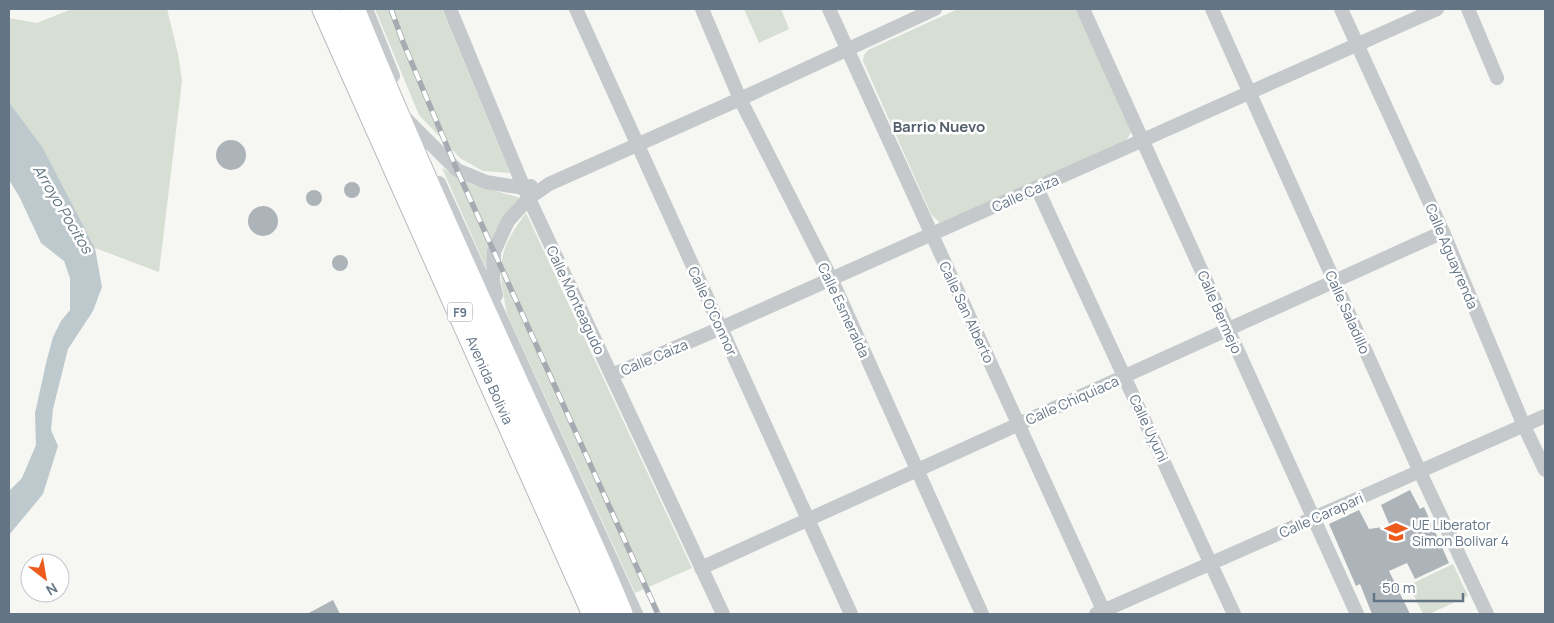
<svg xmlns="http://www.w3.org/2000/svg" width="1554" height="623" viewBox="0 0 1554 623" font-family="Manrope,sans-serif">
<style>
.green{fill:#d7ded3}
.water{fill:#bec9ce}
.building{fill:#acb4ba}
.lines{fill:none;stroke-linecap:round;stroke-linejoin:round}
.highway-casing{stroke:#b7bbbe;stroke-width:27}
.street{stroke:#c5c9cc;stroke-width:14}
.highway{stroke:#fff;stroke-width:25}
.rail-casing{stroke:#a5abb1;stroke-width:5.5}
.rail{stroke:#fff;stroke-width:4;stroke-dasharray:11;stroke-linecap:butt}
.labels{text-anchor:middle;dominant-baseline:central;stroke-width:5;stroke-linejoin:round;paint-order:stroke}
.shield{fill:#fff;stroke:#929eaa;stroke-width:1}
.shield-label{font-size:12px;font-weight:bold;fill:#637485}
.street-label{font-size:14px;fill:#637485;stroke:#fff}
.poi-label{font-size:14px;fill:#637485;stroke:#fff;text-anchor:start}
.neighbourhood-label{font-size:15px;font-weight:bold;fill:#525e6a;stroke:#fff}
.water-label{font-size:15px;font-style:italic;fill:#5f7682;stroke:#fff}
</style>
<rect width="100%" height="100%" fill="#f6f6f2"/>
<!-- green -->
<g class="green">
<path d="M 72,9 L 167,9 L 178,54 L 182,81 L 159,272 L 95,248 L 43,148 L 9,102 L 9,18 L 37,23 Z"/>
<path d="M 375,9 L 442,9 L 510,173 L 483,171 L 460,158 L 419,115 Z"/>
<path d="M 744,9 L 781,9 L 789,29 L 759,43 Z"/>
<path d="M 958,9 L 1075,9 L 1132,131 L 1125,142 L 940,223 L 931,214 L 863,61 L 864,55 L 868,50 Z"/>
<path d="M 442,168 L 471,184 L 521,198 L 501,220 L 486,268 Z"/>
<path d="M 526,213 L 692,568 L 635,593 L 507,314 C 498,267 496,253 526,213 Z"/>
<path d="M 1453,564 L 1468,596 L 1429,614 L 1423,614 L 1409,585 Z"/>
</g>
<!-- water -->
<path class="water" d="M 9,102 L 43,148 L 95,248 L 102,287 L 93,311 L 68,349 L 53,409 L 51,430 L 58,446 L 43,494 L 9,535 L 9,491 L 22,478 L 36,445 L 35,413 L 47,359 L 53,337 L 61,321 L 70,310 L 70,278 L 64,261 L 41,243 L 19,196 L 9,180 Z"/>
<!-- building -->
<g class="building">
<circle cx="231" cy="155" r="15"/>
<circle cx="352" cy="190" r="8"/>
<circle cx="314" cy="198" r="8"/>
<circle cx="263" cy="221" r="15"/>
<circle cx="340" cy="263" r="8"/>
<path d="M 1410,490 L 1420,509 L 1424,507 L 1449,563 L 1415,579 L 1407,563 L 1389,571 L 1410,614 L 1372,614 L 1360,584 L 1356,586 L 1329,524 L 1359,510 L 1369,529 L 1390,526 L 1381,505 Z"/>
<path d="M 333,600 L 340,614 L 307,614 Z"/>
</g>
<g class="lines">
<defs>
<g id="highway">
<path d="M 325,9 L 595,614"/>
<path d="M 352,9 C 401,129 454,248 508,366 C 545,449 586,530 620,614"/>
</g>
</defs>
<!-- highway casing -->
<use href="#highway" class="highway-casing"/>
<!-- street -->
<g class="street">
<path d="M 366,9 L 393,76"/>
<path d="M 450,9 L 524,188 L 723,614"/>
<path d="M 576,9 L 851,614"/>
<path d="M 702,9 L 740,99 L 831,278 L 982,614"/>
<path d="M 829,9 L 1105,614"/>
<path d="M 1083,9 L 1357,614"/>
<path d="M 1212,9 L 1420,472 L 1487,614"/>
<path d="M 1341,9 L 1443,232 L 1524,426 L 1545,470"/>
<path d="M 1468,9 L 1497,78"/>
<path d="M 403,116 L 457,170 L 486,182 L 524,188 L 531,186"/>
<path d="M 439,183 L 636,614"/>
<path d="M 1037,188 L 1234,614"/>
<path d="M 496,295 L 493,280 L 494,252 L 508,221 L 529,198 L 549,184 L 740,99 L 935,9"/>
<path d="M 612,375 L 721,328 L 1437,9"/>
<path d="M 701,568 L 1443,232"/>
<path d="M 1096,614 L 1545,416"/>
</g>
<!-- highway -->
<use href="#highway" class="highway"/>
<defs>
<path id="rail" d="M 391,9 L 403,42 L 457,170 L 658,614"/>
</defs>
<!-- rail casing -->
<use href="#rail" class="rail-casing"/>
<!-- rail -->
<use href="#rail" class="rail"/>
</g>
<!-- icons -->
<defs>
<symbol id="school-bare" viewBox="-9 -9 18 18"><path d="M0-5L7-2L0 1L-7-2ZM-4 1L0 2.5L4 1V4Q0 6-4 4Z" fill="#ec5b1c" stroke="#fff" stroke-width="2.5" paint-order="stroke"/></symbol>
</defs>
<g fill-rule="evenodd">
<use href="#school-bare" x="1380" y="516" width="32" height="32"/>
</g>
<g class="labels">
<!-- shield labels -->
<rect class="shield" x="447.5" y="302.5" width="25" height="19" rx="4"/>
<g class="shield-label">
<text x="460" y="312">F9</text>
</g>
<!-- street labels -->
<g class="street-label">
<text transform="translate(1025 193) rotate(-24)">Calle Caiza</text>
<text transform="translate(1452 256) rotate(67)">Calle Aguayrenda</text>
<text transform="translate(576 300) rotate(65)">Calle Monteagudo</text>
<text transform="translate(844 310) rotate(65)">Calle Esmeralda</text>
<text transform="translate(713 311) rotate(65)">Calle O'Connor</text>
<text transform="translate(967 312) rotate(65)">Calle San Alberto</text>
<text transform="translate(1220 312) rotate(66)">Calle Bermejo</text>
<text transform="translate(1348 312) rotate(66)">Calle Saladillo</text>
<text transform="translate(654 357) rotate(-23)">Calle Caiza</text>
<text transform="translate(490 380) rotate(66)">Avenida Bolivia</text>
<text transform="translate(1072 400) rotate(-24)">Calle Chiquiaca</text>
<text transform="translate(1149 428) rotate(65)">Calle Uyuni</text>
<text transform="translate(1321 515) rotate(-24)">Calle Carapari</text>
</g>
<!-- poi labels -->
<g class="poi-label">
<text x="1412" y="524">UE Liberator<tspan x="1412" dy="16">Simon Bolivar 4</tspan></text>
</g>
<!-- neighbourhood labels -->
<g class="neighbourhood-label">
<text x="939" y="126">Barrio Nuevo</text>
</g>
<!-- water labels -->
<g class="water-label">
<text transform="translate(63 209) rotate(59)">Arroyo Pocitos</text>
</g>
</g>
<!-- border -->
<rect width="1554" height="623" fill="none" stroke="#637485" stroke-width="20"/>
<!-- north arrow -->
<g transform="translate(45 578) rotate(149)"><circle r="24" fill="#ffffff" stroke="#c1c7ce"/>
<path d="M0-4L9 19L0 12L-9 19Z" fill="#ec5b1c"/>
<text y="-8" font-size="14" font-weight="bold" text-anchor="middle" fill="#637485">N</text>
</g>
<!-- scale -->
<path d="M1374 593v8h89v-8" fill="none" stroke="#637485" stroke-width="2.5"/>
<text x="1382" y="593" font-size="15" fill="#637485" stroke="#ffffff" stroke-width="4" paint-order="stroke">50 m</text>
</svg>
